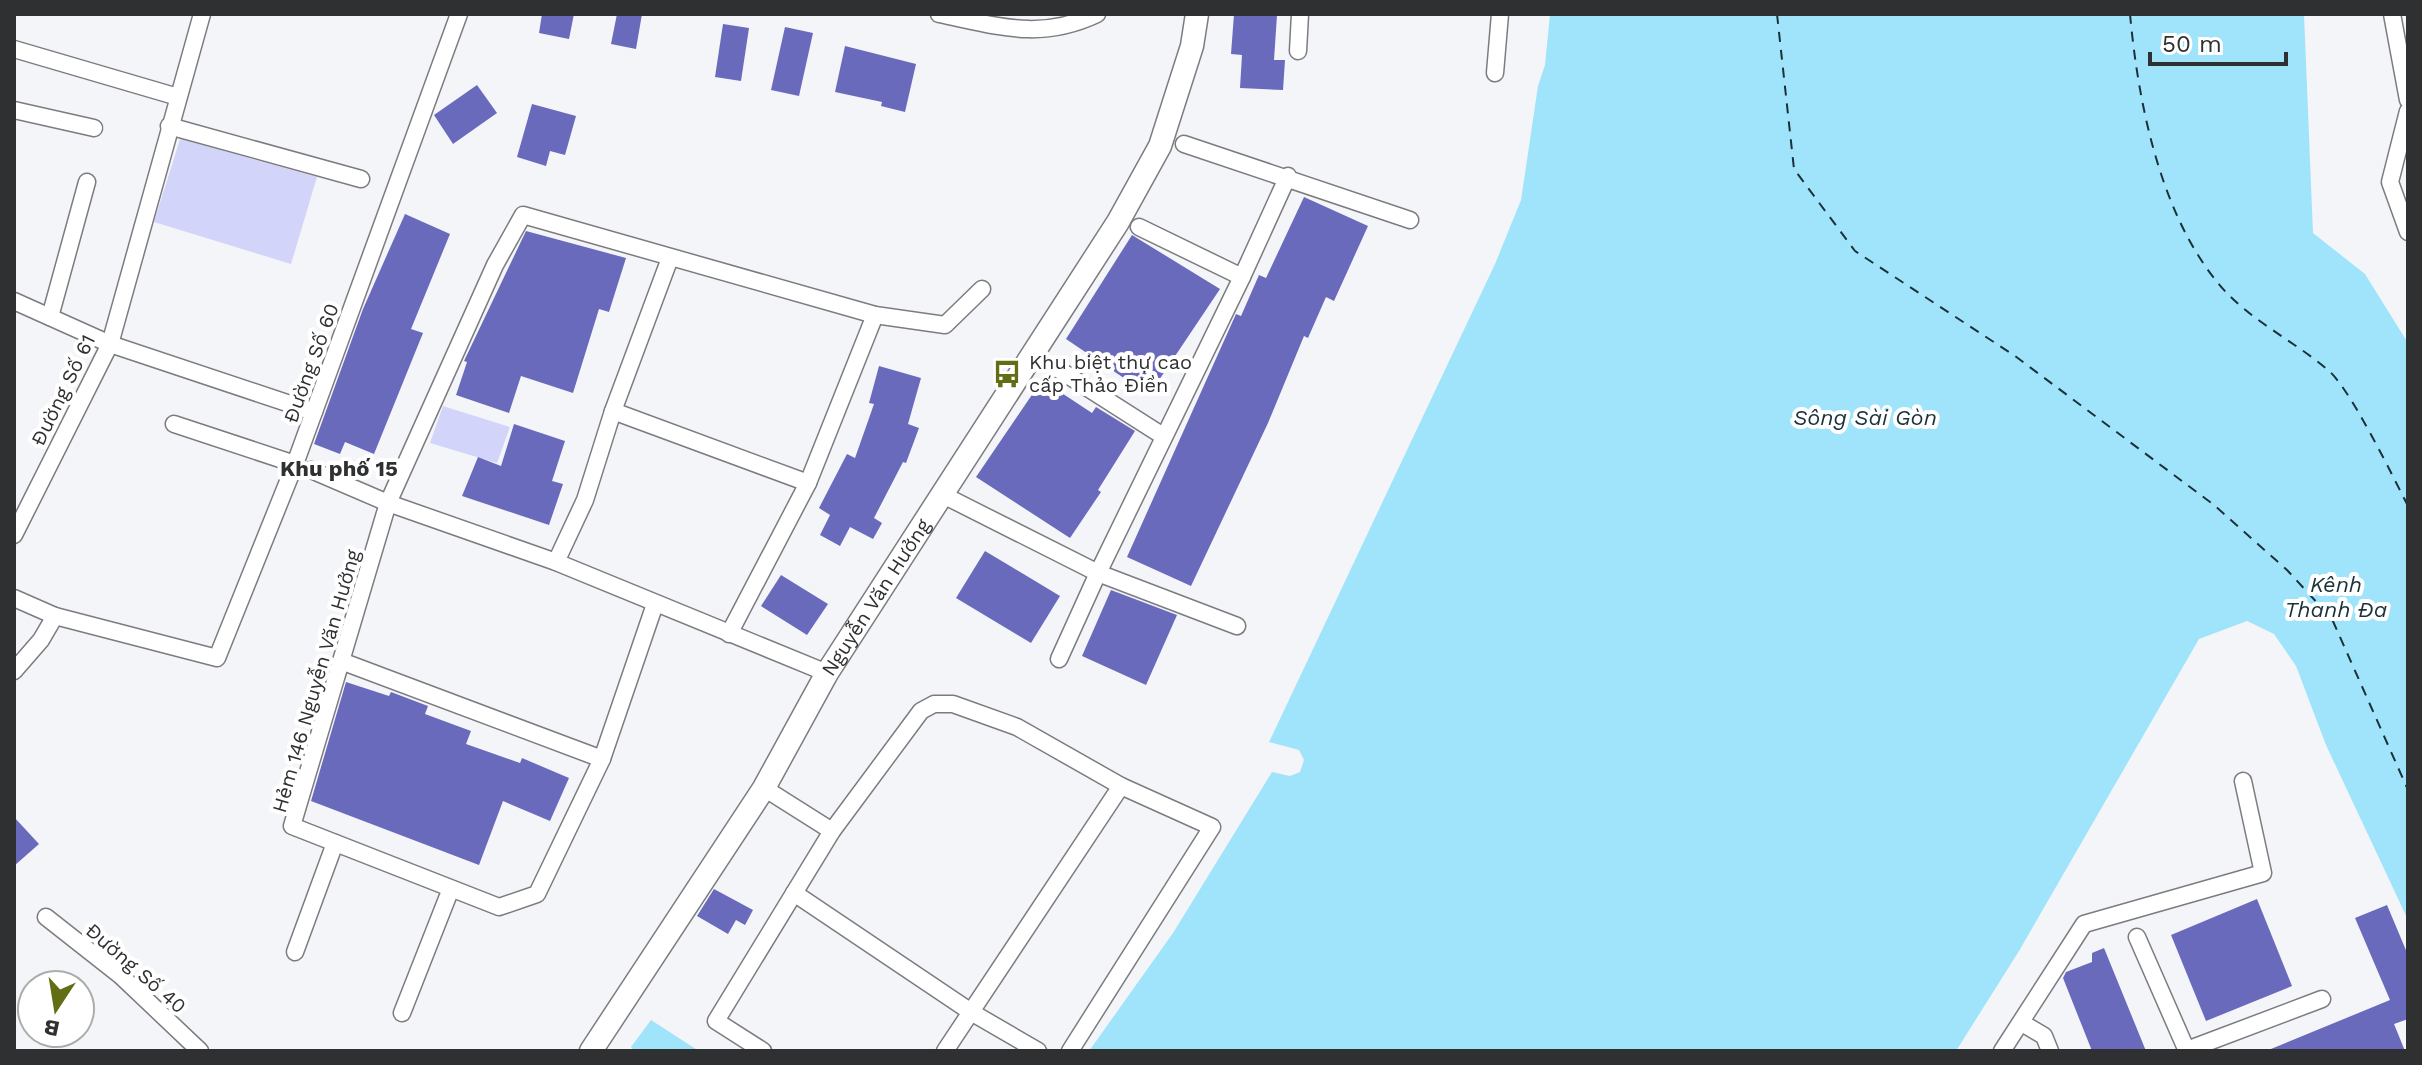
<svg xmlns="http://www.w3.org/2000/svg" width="2422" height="1065" viewBox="0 0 2422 1065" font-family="'Work Sans',sans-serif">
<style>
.green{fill:#d2d5f9}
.water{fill:#a0e4fc}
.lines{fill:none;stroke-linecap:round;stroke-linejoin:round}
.ferry{stroke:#1b3139;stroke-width:2;stroke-dasharray:10 8;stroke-linecap:butt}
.building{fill:#6a6abc}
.street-casing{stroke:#7c7c80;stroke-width:19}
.secondary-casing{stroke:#7c7c80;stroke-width:25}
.street{stroke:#fff;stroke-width:16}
.secondary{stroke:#fff;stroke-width:22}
.labels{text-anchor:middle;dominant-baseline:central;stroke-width:8;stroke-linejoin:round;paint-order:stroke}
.poi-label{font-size:20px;fill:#2f3031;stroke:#fff;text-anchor:start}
.street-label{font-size:20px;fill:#2f3031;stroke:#fff}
.water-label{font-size:22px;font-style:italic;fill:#1b3139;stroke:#fff}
.neighbourhood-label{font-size:22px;font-weight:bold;fill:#2f3031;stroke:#fff}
</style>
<rect width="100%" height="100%" fill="#f4f5f9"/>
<!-- green -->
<g class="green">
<path d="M 180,139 L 317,177 L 291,264 L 154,222 Z"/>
<path d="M 443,406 L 510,427 L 497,463 L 430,443 Z"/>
</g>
<!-- water -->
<g class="water">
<path d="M 1550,14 L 2304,14 L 2313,233 L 2365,274 L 2408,343 L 2408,920 L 2326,745 L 2296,666 L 2274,634 L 2247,621 L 2199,639 L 2019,951 L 1956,1051 L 1089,1051 L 1173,933 L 1272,772 L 1290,776 L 1300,772 L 1304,760 L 1299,750 L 1269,742 L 1495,264 L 1521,200 L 1538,86 L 1545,65 Z"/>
<path d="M 651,1020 L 699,1051 L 634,1051 L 631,1047 Z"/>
</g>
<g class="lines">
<!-- ferry -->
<g class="ferry">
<path d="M 1777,14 L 1794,169 L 1855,251 L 2015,356 L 2214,505 L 2287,570 L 2332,619 L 2408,790"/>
<path d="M 2130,14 C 2138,102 2160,213 2218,283 C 2247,319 2293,340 2328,370 C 2350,388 2393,477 2408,506"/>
</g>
</g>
<!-- building -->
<g class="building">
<path d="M 542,14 L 574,14 L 569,39 L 539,33 Z"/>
<path d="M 617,14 L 642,14 L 636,49 L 611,44 Z"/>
<path d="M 1234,14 L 1277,15 L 1274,60 L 1285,60 L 1283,90 L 1240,88 L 1242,55 L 1231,54 Z"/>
<path d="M 723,24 L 749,28 L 741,81 L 715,77 Z"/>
<path d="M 785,27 L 813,33 L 799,96 L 771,90 Z"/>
<path d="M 845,46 L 916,64 L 905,112 L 881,106 L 882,102 L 835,92 Z"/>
<path d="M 477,85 L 497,113 L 453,144 L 434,115 Z"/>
<path d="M 532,104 L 576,116 L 565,155 L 550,151 L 546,166 L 517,157 Z"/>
<path d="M 1304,197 L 1368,226 L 1334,301 L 1326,297 L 1308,338 L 1304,336 L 1268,423 L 1191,586 L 1127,557 L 1236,314 L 1241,316 L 1259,275 L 1266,278 Z"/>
<path d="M 405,214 L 450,234 L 411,329 L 423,333 L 374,454 L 345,442 L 340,454 L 314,444 L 363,309 Z"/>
<path d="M 526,231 L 626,258 L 609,312 L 599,309 L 573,393 L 521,376 L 509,413 L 456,395 L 467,362 L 464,361 Z"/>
<path d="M 1132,235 L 1220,289 L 1149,395 L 1066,339 Z"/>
<path d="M 879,366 L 921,378 L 908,424 L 919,428 L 906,463 L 903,462 L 874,518 L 882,523 L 873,539 L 850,527 L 840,546 L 820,535 L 830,515 L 819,508 L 847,454 L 855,458 L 874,404 L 869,403 Z"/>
<path d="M 1042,380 L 1092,413 L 1096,407 L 1135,431 L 1098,490 L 1101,492 L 1070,538 L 976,477 Z"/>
<path d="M 514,424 L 565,441 L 552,481 L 563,484 L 549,525 L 462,496 L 478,457 L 501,466 Z"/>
<path d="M 985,551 L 1060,596 L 1031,643 L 956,598 Z"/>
<path d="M 781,575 L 828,604 L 807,635 L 761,606 Z"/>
<path d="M 1111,590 L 1177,615 L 1146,685 L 1082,656 Z"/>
<path d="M 346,682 L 389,696 L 391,692 L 428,706 L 425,714 L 471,731 L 466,744 L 520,763 L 522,758 L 569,778 L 550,821 L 503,801 L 479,865 L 311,801 Z"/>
<path d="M 14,817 L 39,844 L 14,866 Z"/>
<path d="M 714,889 L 753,910 L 745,925 L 736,920 L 728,934 L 697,916 Z"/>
<path d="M 2257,899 L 2292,986 L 2206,1021 L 2171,935 Z"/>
<path d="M 2387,905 L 2408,955 L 2408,1019 L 2394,1024 L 2405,1051 L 2266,1051 L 2390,1000 L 2355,918 Z"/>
<path d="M 2104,948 L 2146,1051 L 2092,1051 L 2063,978 L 2066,972 L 2092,962 L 2092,953 Z"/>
</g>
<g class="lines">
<defs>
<g id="street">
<path d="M 939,14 C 998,26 1040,41 1097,14"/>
<path d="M 2392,14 L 2408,100"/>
<path d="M 14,49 L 178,97"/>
<path d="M 1298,51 L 1300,14"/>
<path d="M 1495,73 L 1500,14"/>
<path d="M 14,110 L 94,128"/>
<path d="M 2408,111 L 2390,182 L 2408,232"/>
<path d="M 169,126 L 361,179"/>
<path d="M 1184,144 L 1410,220"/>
<path d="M 1139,227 L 1242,277"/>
<path d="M 14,301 L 110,344 L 314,412"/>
<path d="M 50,317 L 87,182"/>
<path d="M 1058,369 L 1163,436"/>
<path d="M 613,411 L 670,258"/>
<path d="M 174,424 L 295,464"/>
<path d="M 311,470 L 388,503 L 556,562 L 827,673"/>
<path d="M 943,495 L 1098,573 L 1242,277 L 1288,176"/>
<path d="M 14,535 L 110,344 L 202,14"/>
<path d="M 556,562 L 585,500 L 613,411 L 808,483"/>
<path d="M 14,598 L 55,616 L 217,658 L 295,464 L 459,14"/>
<path d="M 655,604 L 602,759 L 537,894 L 499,907 L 292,826 L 388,503 L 495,265 L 523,215 L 875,315 L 945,325 L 982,289"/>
<path d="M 729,634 L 808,483 L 875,315"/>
<path d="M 1059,659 L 1098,573 L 1237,626"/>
<path d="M 341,661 L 602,759"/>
<path d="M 14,671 L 41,640 L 55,616"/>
<path d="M 764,788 L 832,831"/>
<path d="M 794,893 L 971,1012 L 1038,1051"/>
<path d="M 46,917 L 121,976 L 200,1051"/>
<path d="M 2137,937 L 2187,1051"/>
<path d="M 295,952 L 335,843"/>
<path d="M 402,1013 L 450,891"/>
<path d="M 2022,1023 L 2044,1036 L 2050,1051"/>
<path d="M 2187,1050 L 2322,999"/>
<path d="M 763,1051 L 716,1021 L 832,831 L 921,711 L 934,704 L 953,704 L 1017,727 L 1121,786 L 1212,827 L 1070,1051"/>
<path d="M 945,1051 L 1121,786"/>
<path d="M 2002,1051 L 2084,924 L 2263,873 L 2243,781"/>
</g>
<g id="secondary">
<path id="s1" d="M 591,1051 L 764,788 L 827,673 L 1118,222 L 1160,146 L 1192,46 L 1197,14"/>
</g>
</defs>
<!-- street casing -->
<use href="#street" class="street-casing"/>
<!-- secondary casing -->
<use href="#secondary" class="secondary-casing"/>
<!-- street -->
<use href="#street" class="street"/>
<!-- secondary -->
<use href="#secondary" class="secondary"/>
</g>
<!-- icons -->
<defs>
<symbol id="bus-bare" viewBox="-9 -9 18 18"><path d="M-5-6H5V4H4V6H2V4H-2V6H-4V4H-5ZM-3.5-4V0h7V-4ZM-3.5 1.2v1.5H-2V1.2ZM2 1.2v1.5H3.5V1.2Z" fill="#636d14" stroke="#fff" stroke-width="2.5" paint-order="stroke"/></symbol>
</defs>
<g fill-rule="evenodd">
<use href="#bus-bare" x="987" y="354" width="40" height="40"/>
</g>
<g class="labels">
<!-- poi labels -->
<g class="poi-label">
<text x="1029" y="362">Khu biệt thự cao<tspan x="1029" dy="23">cấp Thảo Điền</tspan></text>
</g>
<!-- street labels -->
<g class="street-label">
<text transform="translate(311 363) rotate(-70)">Đường Số 60</text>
<text transform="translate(63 390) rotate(-64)">Đường Số 61</text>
<text stroke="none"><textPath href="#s1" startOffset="536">Nguyễn Văn Hưởng</textPath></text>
<text transform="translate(316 681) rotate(-74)">Hẻm 146 Nguyễn Văn Hưởng</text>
<text transform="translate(136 968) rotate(41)">Đường Số 40</text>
</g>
<!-- water labels -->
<g class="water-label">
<text x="1865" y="417">Sông Sài Gòn</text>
<text x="2336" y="584">Kênh<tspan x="2336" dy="25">Thanh Đa</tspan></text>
</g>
<!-- neighbourhood labels -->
<g class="neighbourhood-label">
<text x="339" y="468">Khu phố 15</text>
</g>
</g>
<!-- border -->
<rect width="2422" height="1065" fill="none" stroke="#2f3031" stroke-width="32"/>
<!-- north arrow -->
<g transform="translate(56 1009) rotate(192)"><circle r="38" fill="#ffffff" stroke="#acacad" stroke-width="2"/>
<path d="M0-6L14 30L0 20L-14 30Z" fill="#636d14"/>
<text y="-12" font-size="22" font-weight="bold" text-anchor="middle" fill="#2f3031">B</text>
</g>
<!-- scale -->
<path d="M2150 52v12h136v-12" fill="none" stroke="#2f3031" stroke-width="4"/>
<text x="2162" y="52" font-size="24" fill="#2f3031" stroke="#ffffff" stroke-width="6" paint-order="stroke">50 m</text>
</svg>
